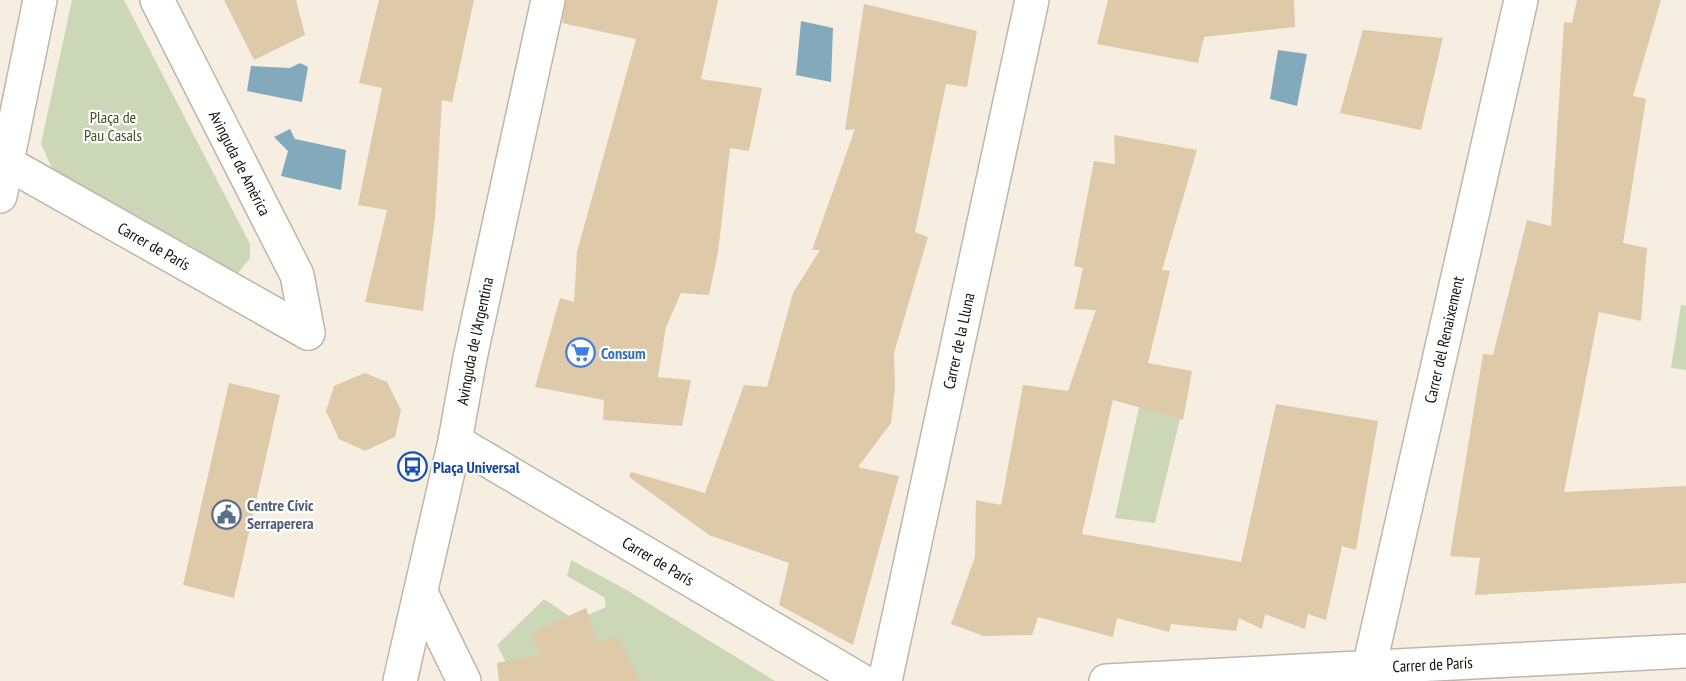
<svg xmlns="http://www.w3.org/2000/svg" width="1686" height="681" viewBox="0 0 1686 681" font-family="'PT Sans Narrow',sans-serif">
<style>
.green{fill:#cbd7b7}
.water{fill:#83a9bc}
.building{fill:#dec9a8}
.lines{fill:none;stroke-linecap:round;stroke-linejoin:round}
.street-casing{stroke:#bfb6aa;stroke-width:36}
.street{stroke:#fff;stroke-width:33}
.labels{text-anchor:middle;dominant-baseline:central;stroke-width:4.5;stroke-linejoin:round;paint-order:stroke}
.park-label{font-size:16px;fill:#3f4f1a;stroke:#fff}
.street-label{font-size:16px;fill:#110f0a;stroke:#fff}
.shop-label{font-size:16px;font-weight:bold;fill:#366cbe;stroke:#fff;text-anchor:start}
.transit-label{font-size:16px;font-weight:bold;fill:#164399;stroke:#fff;text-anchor:start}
.service-label{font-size:16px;font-weight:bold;fill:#4e5e75;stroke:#fff;text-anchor:start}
</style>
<rect width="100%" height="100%" fill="#f6eee0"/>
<!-- green -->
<g class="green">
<path d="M 72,0 L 124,0 L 250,244 L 250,258 L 238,273 L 219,271 L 52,168 L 41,144 Z"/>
<path d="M 1681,305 L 1686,306 L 1686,370 L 1671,368 Z"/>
<path d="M 1139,407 L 1180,419 L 1155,523 L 1115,518 Z"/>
<path d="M 571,560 L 625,589 L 775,681 L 515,681 L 497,645 L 544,599 L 569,616 L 586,608 L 588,615 L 606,607 L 604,597 L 567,576 Z"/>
</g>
<!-- water -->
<g class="water">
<path d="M 801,21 L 833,28 L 831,82 L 796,75 Z"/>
<path d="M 1278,50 L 1307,54 L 1297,106 L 1270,99 Z"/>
<path d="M 300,63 L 308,67 L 302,102 L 247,91 L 251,66 L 290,68 Z"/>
<path d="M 290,129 L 295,139 L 346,150 L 341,190 L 281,176 L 288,151 L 274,137 Z"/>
</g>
<!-- building -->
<g class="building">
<path d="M 224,0 L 296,0 L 305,35 L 254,60 Z"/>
<path d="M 379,0 L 474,0 L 452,102 L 442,100 L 435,217 L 423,311 L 365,302 L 387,210 L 358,205 L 382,88 L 359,83 Z"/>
<path d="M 566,0 L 718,0 L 701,79 L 762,88 L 749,151 L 730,148 L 718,252 L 709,295 L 681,293 L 666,327 L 658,377 L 691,380 L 682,426 L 603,420 L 604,400 L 535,387 L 560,298 L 574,302 L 577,252 L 636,39 L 562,23 Z"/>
<path d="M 1108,0 L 1294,0 L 1295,27 L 1204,37 L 1198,63 L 1097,44 Z"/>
<path d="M 1577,0 L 1661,0 L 1633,96 L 1646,99 L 1623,243 L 1647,248 L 1641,321 L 1599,312 L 1564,492 L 1686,486 L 1686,583 L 1475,595 L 1480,558 L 1450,556 L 1483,354 L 1493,355 L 1527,220 L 1551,226 L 1564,22 L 1572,23 Z"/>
<path d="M 864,4 L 977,31 L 967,87 L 946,84 L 915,232 L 928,237 L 894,353 L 895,387 L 891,423 L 858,467 L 899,476 L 853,645 L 779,605 L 789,563 L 709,535 L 629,477 L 631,472 L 705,493 L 744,385 L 767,387 L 793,293 L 820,250 L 812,250 L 855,129 L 845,130 Z"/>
<path d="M 1363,30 L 1443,38 L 1421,130 L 1340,113 Z"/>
<path d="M 1114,135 L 1197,150 L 1162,270 L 1170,271 L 1148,363 L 1192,371 L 1183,420 L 1113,400 L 1082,534 L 1241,562 L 1276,404 L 1378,421 L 1356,550 L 1342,546 L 1326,620 L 1308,614 L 1305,629 L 1265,614 L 1262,629 L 1239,618 L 1236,631 L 1171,624 L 1169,632 L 1117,618 L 1113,637 L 1038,617 L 1032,635 L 984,636 L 951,624 L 975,557 L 976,500 L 1001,505 L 1023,385 L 1068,391 L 1096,310 L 1074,309 L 1083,268 L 1074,266 L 1094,161 L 1115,164 Z"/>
<path d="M 365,373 L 387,382 L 401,410 L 395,437 L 365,451 L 339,439 L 326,411 L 334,386 Z"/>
<path d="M 229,383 L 280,395 L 234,598 L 183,585 Z"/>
<path d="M 586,608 L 597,642 L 618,637 L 640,681 L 499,681 L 497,663 L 542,654 L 531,634 Z"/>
</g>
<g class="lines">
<defs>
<g id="street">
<path id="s1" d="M 157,0 L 297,275 L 308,333"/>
<path id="s2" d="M 0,159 L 308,333"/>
<path d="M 0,196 L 40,0"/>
<path id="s3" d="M 455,441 L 862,681"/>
<path d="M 421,593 L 464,681"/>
<path id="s4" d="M 400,681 L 455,441 L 470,358 L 548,0"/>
<path id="s5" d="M 885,681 L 1032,0"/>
<path id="s6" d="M 1106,681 L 1686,651"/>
<path id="s7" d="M 1366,681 L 1521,0"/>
</g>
</defs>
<!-- street casing -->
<use href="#street" class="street-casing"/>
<!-- street -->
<use href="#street" class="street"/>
</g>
<!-- icons -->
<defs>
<symbol id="supermarket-ring" viewBox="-11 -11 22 22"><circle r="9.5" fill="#fff" stroke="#3f7fe0" stroke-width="1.5"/><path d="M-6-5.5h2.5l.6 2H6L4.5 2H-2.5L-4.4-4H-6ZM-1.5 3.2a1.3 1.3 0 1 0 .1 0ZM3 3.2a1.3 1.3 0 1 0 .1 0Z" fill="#3f7fe0"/></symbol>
<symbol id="bus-ring" viewBox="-11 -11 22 22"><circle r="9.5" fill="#fff" stroke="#1a4fb4" stroke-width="1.5"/><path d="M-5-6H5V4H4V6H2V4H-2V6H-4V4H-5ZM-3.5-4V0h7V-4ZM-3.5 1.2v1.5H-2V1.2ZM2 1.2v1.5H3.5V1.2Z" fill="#1a4fb4"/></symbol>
<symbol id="civic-ring" viewBox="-11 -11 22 22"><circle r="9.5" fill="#fff" stroke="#5c6f8a" stroke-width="1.5"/><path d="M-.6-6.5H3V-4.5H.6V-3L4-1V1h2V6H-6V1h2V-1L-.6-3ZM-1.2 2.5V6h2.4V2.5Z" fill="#5c6f8a"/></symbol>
</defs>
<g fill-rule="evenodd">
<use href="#supermarket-ring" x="564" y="336" width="33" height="33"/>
<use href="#bus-ring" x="396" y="450" width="33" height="33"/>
<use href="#civic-ring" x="210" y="498" width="33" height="33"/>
</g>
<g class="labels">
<!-- park labels -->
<g class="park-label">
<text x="113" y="117">Plaça de<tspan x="113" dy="18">Pau Casals</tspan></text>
</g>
<!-- street labels -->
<g class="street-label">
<text stroke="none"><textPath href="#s1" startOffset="183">Avinguda de Amèrica</textPath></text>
<text stroke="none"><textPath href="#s2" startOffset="177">Carrer de París</textPath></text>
<text stroke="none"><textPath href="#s5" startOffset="348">Carrer de la Lluna</textPath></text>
<text stroke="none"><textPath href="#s4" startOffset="348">Avinguda de l'Argentina</textPath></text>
<text stroke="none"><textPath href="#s7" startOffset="350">Carrer del Renaixement</textPath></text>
<text stroke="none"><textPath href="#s3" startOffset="236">Carrer de París</textPath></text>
<text stroke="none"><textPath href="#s6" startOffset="327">Carrer de París</textPath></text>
</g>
<!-- shop labels -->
<g class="shop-label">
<text x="601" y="353">Consum</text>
</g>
<!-- transit labels -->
<g class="transit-label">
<text x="433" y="467">Plaça Universal</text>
</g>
<!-- service labels -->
<g class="service-label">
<text x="247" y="505">Centre Cívic<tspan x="247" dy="18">Serraperera</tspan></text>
</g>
</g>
</svg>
